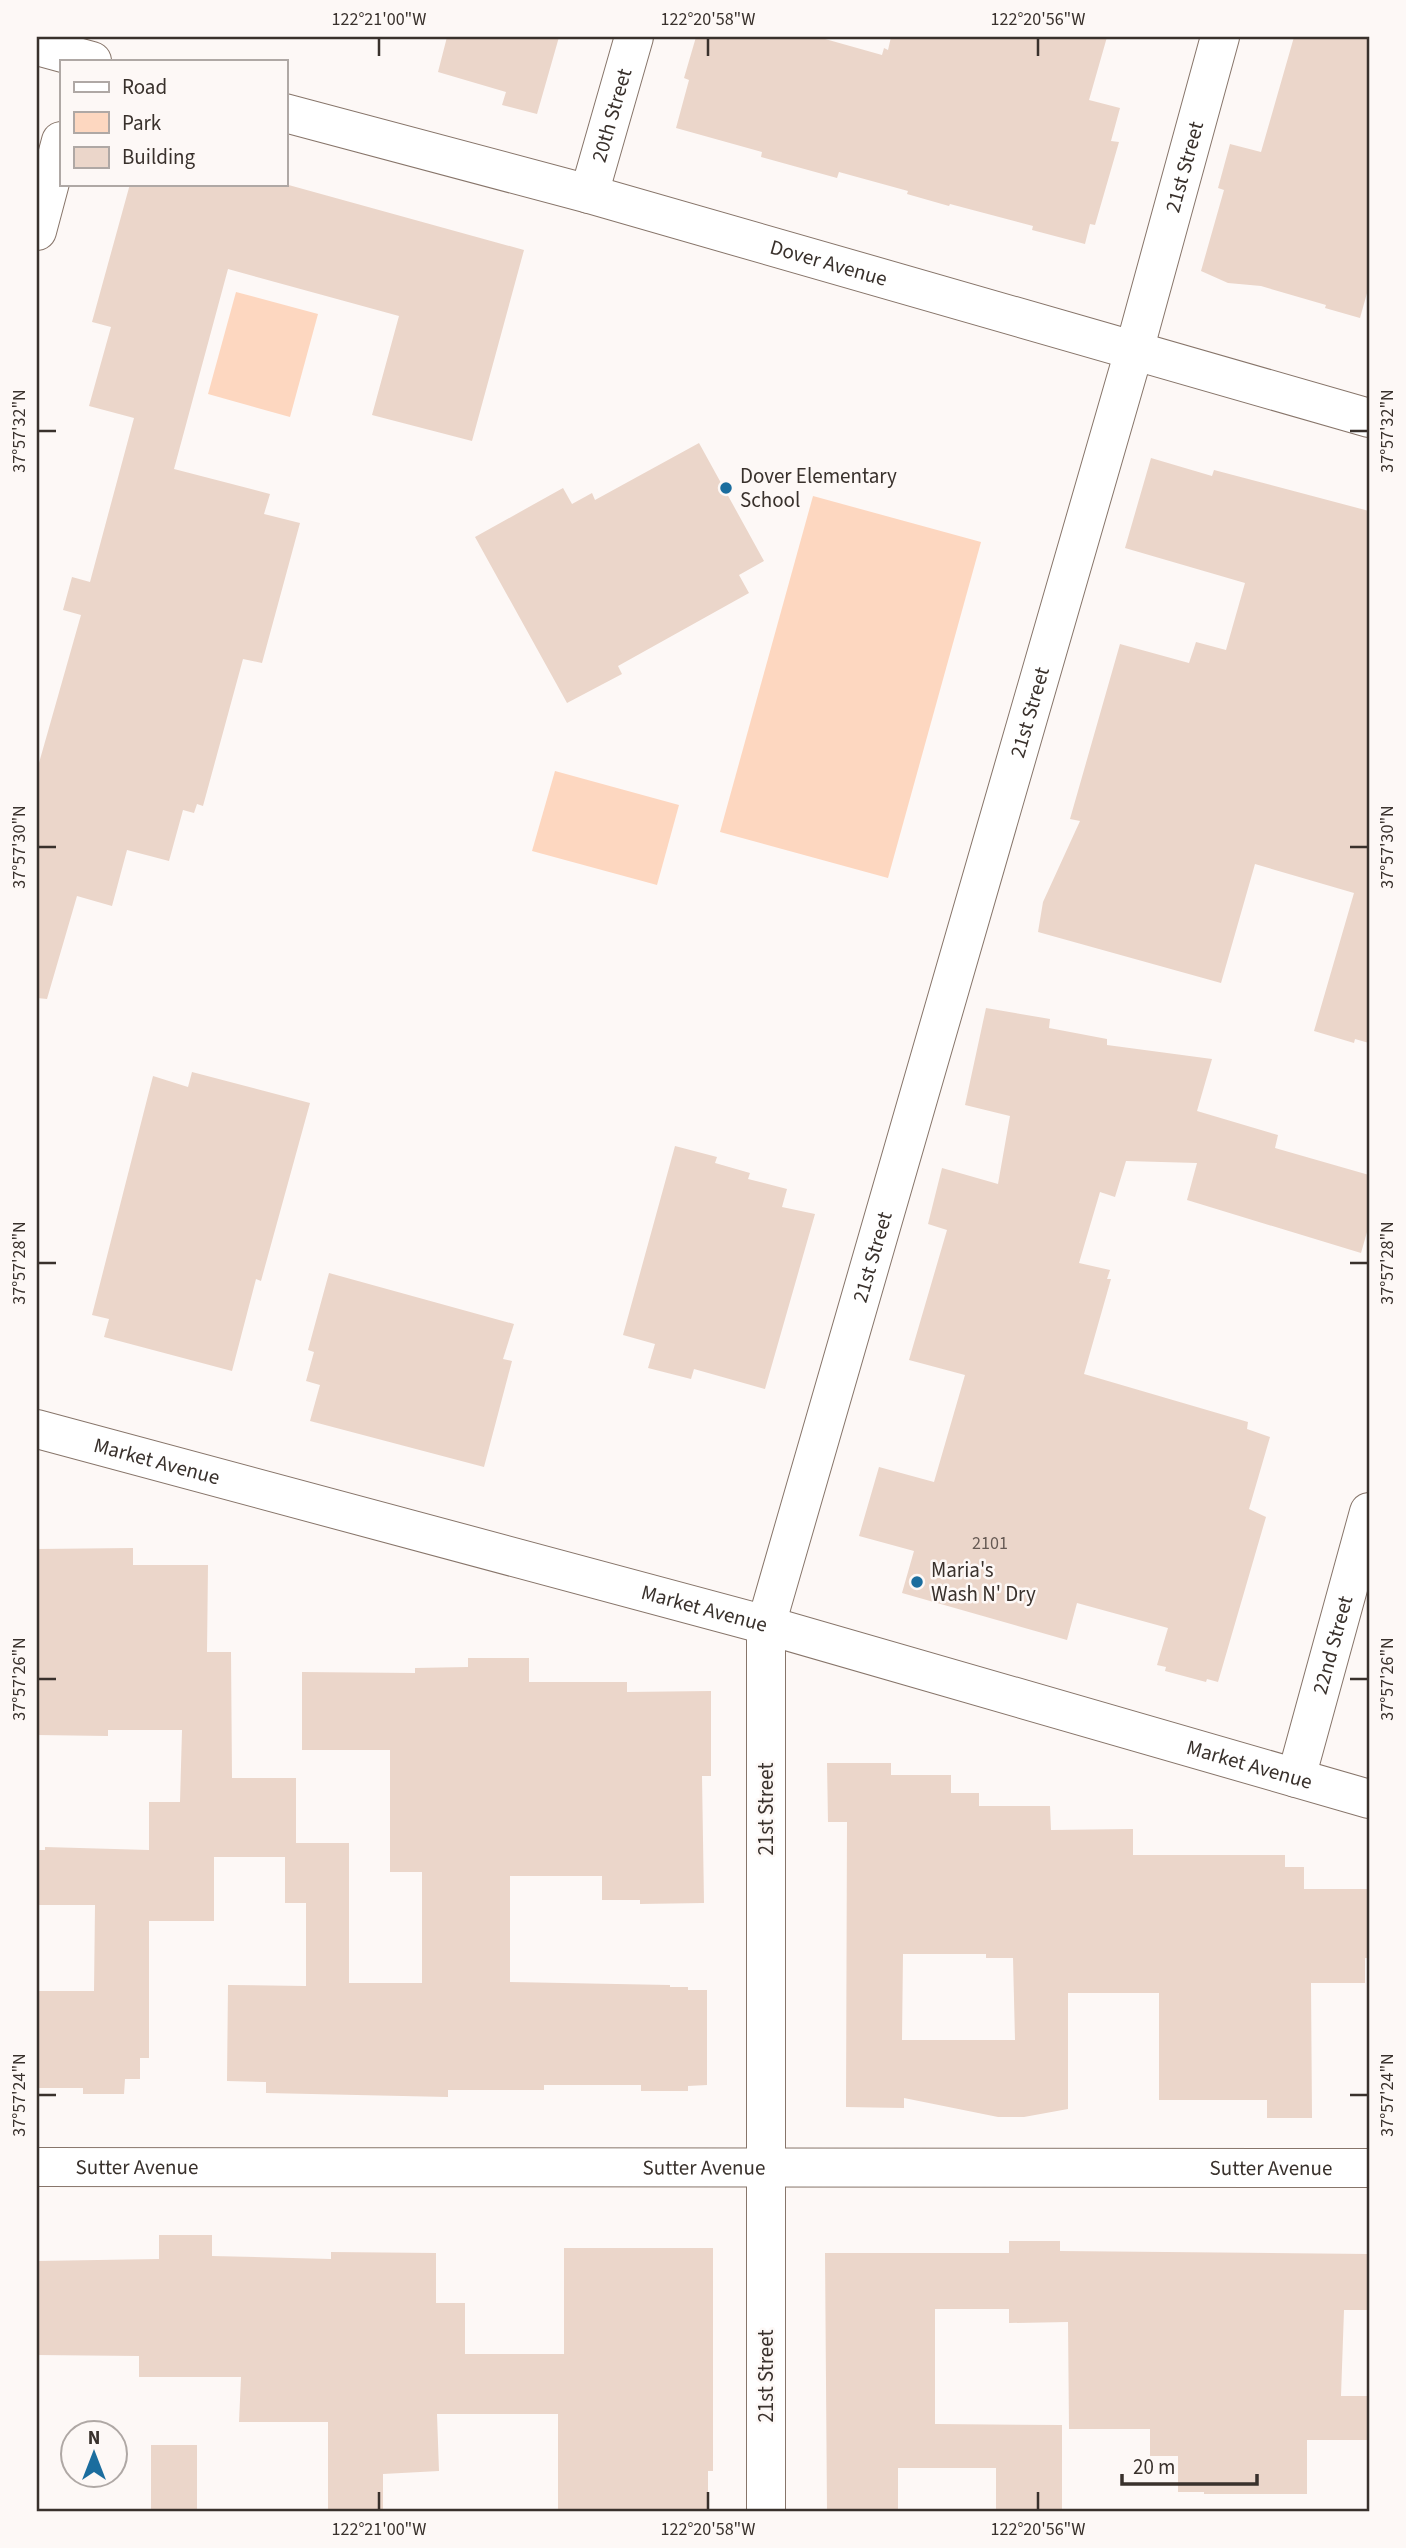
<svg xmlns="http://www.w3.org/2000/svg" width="1406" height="2548" viewBox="0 0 1406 2548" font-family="'Source Sans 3',sans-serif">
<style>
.green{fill:#fdd7c0}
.building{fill:#ebd6ca;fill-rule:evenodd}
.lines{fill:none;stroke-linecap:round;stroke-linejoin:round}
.minor-casing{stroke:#87756a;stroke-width:40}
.minor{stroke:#fff;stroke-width:38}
.ticks{fill:none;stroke:#39312c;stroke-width:2.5}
.poi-dot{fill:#1b6d9e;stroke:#fdf8f6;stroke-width:2.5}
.labels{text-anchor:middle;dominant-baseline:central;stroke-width:5;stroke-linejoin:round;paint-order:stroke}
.number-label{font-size:18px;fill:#665a54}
.street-label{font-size:21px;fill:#39312c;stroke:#fdf8f6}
.poi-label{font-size:21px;fill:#39312c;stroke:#fdf8f6;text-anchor:start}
.neatline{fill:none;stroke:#39312c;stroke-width:2.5}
.ticks-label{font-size:18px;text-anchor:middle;fill:#39312c}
</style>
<rect width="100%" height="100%" fill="#fdf8f6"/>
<!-- green -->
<g class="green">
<path d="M 236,292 L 318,314 L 290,417 L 208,394 Z"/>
<path d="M 813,496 L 981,542 L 888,878 L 720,832 Z"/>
<path d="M 555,771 L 679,805 L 657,885 L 532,851 Z"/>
</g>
<!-- building -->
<g class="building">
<path d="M 447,37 L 559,37 L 537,114 L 502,105 L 506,92 L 438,72 Z"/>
<path d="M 696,37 L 818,37 L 882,55 L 884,48 L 888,50 L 891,37 L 1107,37 L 1089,100 L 1120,108 L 1111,141 L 1119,142 L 1095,225 L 1090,224 L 1085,244 L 1032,230 L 1033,226 L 950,204 L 949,206 L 907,194 L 908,191 L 839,172 L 837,178 L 761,157 L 762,152 L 676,128 L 689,80 L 684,78 Z"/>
<path d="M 1294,37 L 1369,37 L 1369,286 L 1360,318 L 1325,308 L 1326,305 L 1261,286 L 1228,283 L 1201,271 L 1224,190 L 1218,188 L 1230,144 L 1261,152 Z"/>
<path d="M 130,184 L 285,184 L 524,250 L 472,441 L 372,415 L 399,316 L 228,269 L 174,469 L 270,494 L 264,514 L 300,523 L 262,663 L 243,659 L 203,806 L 197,804 L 194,813 L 183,810 L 169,861 L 127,850 L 112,906 L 77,896 L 47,999 L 37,998 L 37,770 L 81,615 L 63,610 L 72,577 L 90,582 L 134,418 L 89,406 L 111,327 L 92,322 Z"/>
<path d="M 699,443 L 764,561 L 739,575 L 749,593 L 618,666 L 622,674 L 567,703 L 475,537 L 563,488 L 572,504 L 592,493 L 595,500 Z"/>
<path d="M 1151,458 L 1212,476 L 1214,470 L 1369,511 L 1369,1043 L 1355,1039 L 1354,1043 L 1314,1031 L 1354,893 L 1255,864 L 1221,983 L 1038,932 L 1043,902 L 1080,821 L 1070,819 L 1120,644 L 1189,663 L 1196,642 L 1226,650 L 1245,583 L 1125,548 Z"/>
<path d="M 986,1008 L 1050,1019 L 1049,1028 L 1107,1039 L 1107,1045 L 1212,1059 L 1197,1111 L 1278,1135 L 1275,1148 L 1369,1175 L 1369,1225 L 1361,1253 L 1187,1200 L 1197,1163 L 1126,1161 L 1115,1197 L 1100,1192 L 1079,1263 L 1110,1270 L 1107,1279 L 1111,1279 L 1084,1374 L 1248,1422 L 1247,1429 L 1270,1437 L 1249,1509 L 1266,1517 L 1218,1682 L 1207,1679 L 1206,1682 L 1165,1671 L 1166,1667 L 1157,1665 L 1168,1628 L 1077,1603 L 1067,1640 L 902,1593 L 914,1551 L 859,1536 L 879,1467 L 934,1482 L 965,1375 L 909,1360 L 947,1230 L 928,1224 L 942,1168 L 998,1184 L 1010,1116 L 965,1105 Z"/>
<path d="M 192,1072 L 310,1103 L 261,1281 L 256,1279 L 232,1371 L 104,1337 L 109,1319 L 92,1315 L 153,1076 L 188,1087 Z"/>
<path d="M 675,1146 L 717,1157 L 715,1163 L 750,1173 L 748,1179 L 787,1189 L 782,1207 L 815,1214 L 765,1389 L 694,1369 L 691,1379 L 648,1368 L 655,1344 L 623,1335 Z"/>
<path d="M 329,1273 L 514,1324 L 503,1359 L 512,1361 L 484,1467 L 310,1421 L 320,1385 L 306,1381 L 314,1352 L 308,1350 Z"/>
<path d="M 133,1548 L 133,1565 L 208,1565 L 207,1652 L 231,1652 L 232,1778 L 296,1778 L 296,1843 L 349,1843 L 349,1983 L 422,1983 L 422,1872 L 390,1872 L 390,1750 L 302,1750 L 302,1672 L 415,1673 L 415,1668 L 468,1667 L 468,1658 L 529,1658 L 529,1682 L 627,1682 L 627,1692 L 711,1691 L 711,1776 L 702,1776 L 704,1903 L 640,1904 L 640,1900 L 602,1900 L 602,1876 L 510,1876 L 510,1982 L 670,1985 L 670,1987 L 688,1987 L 688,1990 L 707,1990 L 707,2085 L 688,2086 L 688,2091 L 641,2091 L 641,2085 L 544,2085 L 544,2090 L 448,2090 L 448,2097 L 266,2093 L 266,2082 L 227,2081 L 228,1985 L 306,1986 L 306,1903 L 285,1903 L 285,1857 L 214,1857 L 214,1921 L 149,1921 L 149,2058 L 140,2058 L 140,2079 L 125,2079 L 124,2094 L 83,2094 L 83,2088 L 37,2088 L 37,1991 L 94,1991 L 95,1905 L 37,1905 L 37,1850 L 45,1850 L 45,1847 L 149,1850 L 149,1802 L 180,1802 L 182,1730 L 108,1730 L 108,1736 L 37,1735 L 37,1549 Z"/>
<path d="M 827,1763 L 891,1763 L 891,1775 L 951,1775 L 951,1793 L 979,1793 L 979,1806 L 1050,1806 L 1051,1830 L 1133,1829 L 1133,1855 L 1285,1855 L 1285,1867 L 1304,1867 L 1304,1889 L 1369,1889 L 1369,1958 L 1365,1958 L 1365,1983 L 1311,1983 L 1312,2118 L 1267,2118 L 1267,2100 L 1159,2100 L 1159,1993 L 1068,1993 L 1068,2109 L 1024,2117 L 998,2117 L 904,2098 L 904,2108 L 846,2107 L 847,1822 L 828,1822 ZM 903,1954 L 986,1954 L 986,1958 L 1013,1958 L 1015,2040 L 902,2040 Z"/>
<path d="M 159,2235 L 212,2235 L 212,2256 L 331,2259 L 331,2252 L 436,2253 L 436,2303 L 465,2303 L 465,2354 L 564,2354 L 564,2248 L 713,2248 L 713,2471 L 708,2471 L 708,2511 L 558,2511 L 558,2414 L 437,2414 L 439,2471 L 383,2474 L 383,2511 L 328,2511 L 328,2422 L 239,2422 L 241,2377 L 139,2377 L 139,2356 L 37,2355 L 37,2261 L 159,2259 Z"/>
<path d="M 1009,2241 L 1060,2241 L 1060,2251 L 1369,2254 L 1369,2310 L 1344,2310 L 1341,2396 L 1369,2396 L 1369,2440 L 1307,2440 L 1307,2494 L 1204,2494 L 1204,2492 L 1178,2492 L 1178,2456 L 1150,2456 L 1150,2429 L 1069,2429 L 1068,2322 L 1009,2323 L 1009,2309 L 935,2309 L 935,2424 L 1062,2425 L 1062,2511 L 996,2511 L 996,2468 L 898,2468 L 898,2511 L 827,2511 L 825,2253 L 1009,2253 Z"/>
<rect x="151" y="2445" width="46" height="66"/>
</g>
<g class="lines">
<defs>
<g id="minor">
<path d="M 37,46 L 92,61"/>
<path id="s1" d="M 285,113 L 589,194 L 1369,418"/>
<path id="s2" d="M 589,194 L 634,37"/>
<path d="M 37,231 L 61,141"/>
<path id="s3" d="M 37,1429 L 766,1625 L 1369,1799"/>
<path id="s4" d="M 1296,1778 L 1369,1512"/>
<path id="s5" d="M 37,2167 L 1369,2168"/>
<path id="s6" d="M 766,2511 L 766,1625 L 1134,351 L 1220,37"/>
</g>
</defs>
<!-- minor casing -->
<use href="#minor" class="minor-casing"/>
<!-- minor -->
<use href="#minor" class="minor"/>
</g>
<!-- ticks -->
<path class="ticks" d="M 379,38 L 379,56M 708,38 L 708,56M 1038,38 L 1038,56M 38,431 L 56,431M 1350,431 L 1368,431M 38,847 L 56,847M 1350,847 L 1368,847M 38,1263 L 56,1263M 1350,1263 L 1368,1263M 38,1679 L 56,1679M 1350,1679 L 1368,1679M 38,2095 L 56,2095M 1350,2095 L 1368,2095M 379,2492 L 379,2510M 708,2492 L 708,2510M 1038,2492 L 1038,2510"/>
<!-- markers -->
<g class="poi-dot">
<circle cx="726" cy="488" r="7"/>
<circle cx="917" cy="1582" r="7"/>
</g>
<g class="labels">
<!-- number labels -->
<g class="number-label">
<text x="990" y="1543">2101</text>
</g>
<!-- street labels -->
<g class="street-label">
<text stroke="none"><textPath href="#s2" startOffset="82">20th Street</textPath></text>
<text stroke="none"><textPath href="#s6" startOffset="2403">21st Street</textPath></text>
<text stroke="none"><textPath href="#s1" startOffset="564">Dover Avenue</textPath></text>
<text stroke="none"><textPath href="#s6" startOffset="1836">21st Street</textPath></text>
<text stroke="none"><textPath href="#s6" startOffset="1269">21st Street</textPath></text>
<text stroke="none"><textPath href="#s3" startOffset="124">Market Avenue</textPath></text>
<text stroke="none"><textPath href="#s3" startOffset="691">Market Avenue</textPath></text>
<text stroke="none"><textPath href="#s4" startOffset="138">22nd Street</textPath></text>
<text stroke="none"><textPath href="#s3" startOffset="1258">Market Avenue</textPath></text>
<text transform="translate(766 1809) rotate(-90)">21st Street</text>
<text stroke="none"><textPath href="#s5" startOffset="100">Sutter Avenue</textPath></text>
<text stroke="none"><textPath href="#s5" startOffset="667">Sutter Avenue</textPath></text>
<text stroke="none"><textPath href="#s5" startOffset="1234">Sutter Avenue</textPath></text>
<text transform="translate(766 2376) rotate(-90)">21st Street</text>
</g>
<!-- poi labels -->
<g class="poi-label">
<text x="740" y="476">Dover Elementary<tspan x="740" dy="24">School</tspan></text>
<text x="931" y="1570">Maria's<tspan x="931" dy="24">Wash N' Dry</tspan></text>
</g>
</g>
<!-- border -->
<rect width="1406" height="2548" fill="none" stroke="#fdf8f6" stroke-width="77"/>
<!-- legend -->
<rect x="60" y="60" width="228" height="126" fill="#fdf8f6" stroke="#afa8a5" stroke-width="2"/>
<rect x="74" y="82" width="35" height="10" fill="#ffffff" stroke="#afa8a5" stroke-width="2"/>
<text x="122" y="94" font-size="21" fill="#39312c">Road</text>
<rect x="74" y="112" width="35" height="21" fill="#fdd7c0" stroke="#afa8a5" stroke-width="2"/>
<text x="122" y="130" font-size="21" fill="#39312c">Park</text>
<rect x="74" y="147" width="35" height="21" fill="#ebd6ca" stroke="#afa8a5" stroke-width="2"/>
<text x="122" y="164" font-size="21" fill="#39312c">Building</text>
<!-- north arrow -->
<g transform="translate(94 2454)"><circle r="33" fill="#fdf8f6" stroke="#afa8a5" stroke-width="2"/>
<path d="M0-5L12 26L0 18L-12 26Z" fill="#1b6d9e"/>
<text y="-10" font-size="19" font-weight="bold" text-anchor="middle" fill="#39312c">N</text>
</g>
<!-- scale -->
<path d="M1122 2474v10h135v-10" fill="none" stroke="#39312c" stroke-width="3.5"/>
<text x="1133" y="2474" font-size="21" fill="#39312c" stroke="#fdf8f6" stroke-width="5" paint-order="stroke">20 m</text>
<rect x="38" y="38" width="1330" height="2472" class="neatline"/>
<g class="ticks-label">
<text x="379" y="25">122°21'00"W</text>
<text x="708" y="25">122°20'58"W</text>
<text x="1038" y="25">122°20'56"W</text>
<text transform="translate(19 431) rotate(-90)" y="6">37°57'32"N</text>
<text transform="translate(1387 431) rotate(-90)" y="6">37°57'32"N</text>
<text transform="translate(19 847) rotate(-90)" y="6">37°57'30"N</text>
<text transform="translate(1387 847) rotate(-90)" y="6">37°57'30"N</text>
<text transform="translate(19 1263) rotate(-90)" y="6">37°57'28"N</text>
<text transform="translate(1387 1263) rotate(-90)" y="6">37°57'28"N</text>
<text transform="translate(19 1679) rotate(-90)" y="6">37°57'26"N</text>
<text transform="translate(1387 1679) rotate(-90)" y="6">37°57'26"N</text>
<text transform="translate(19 2095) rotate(-90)" y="6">37°57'24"N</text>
<text transform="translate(1387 2095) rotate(-90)" y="6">37°57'24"N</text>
<text x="379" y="2535">122°21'00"W</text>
<text x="708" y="2535">122°20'58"W</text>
<text x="1038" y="2535">122°20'56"W</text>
</g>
</svg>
